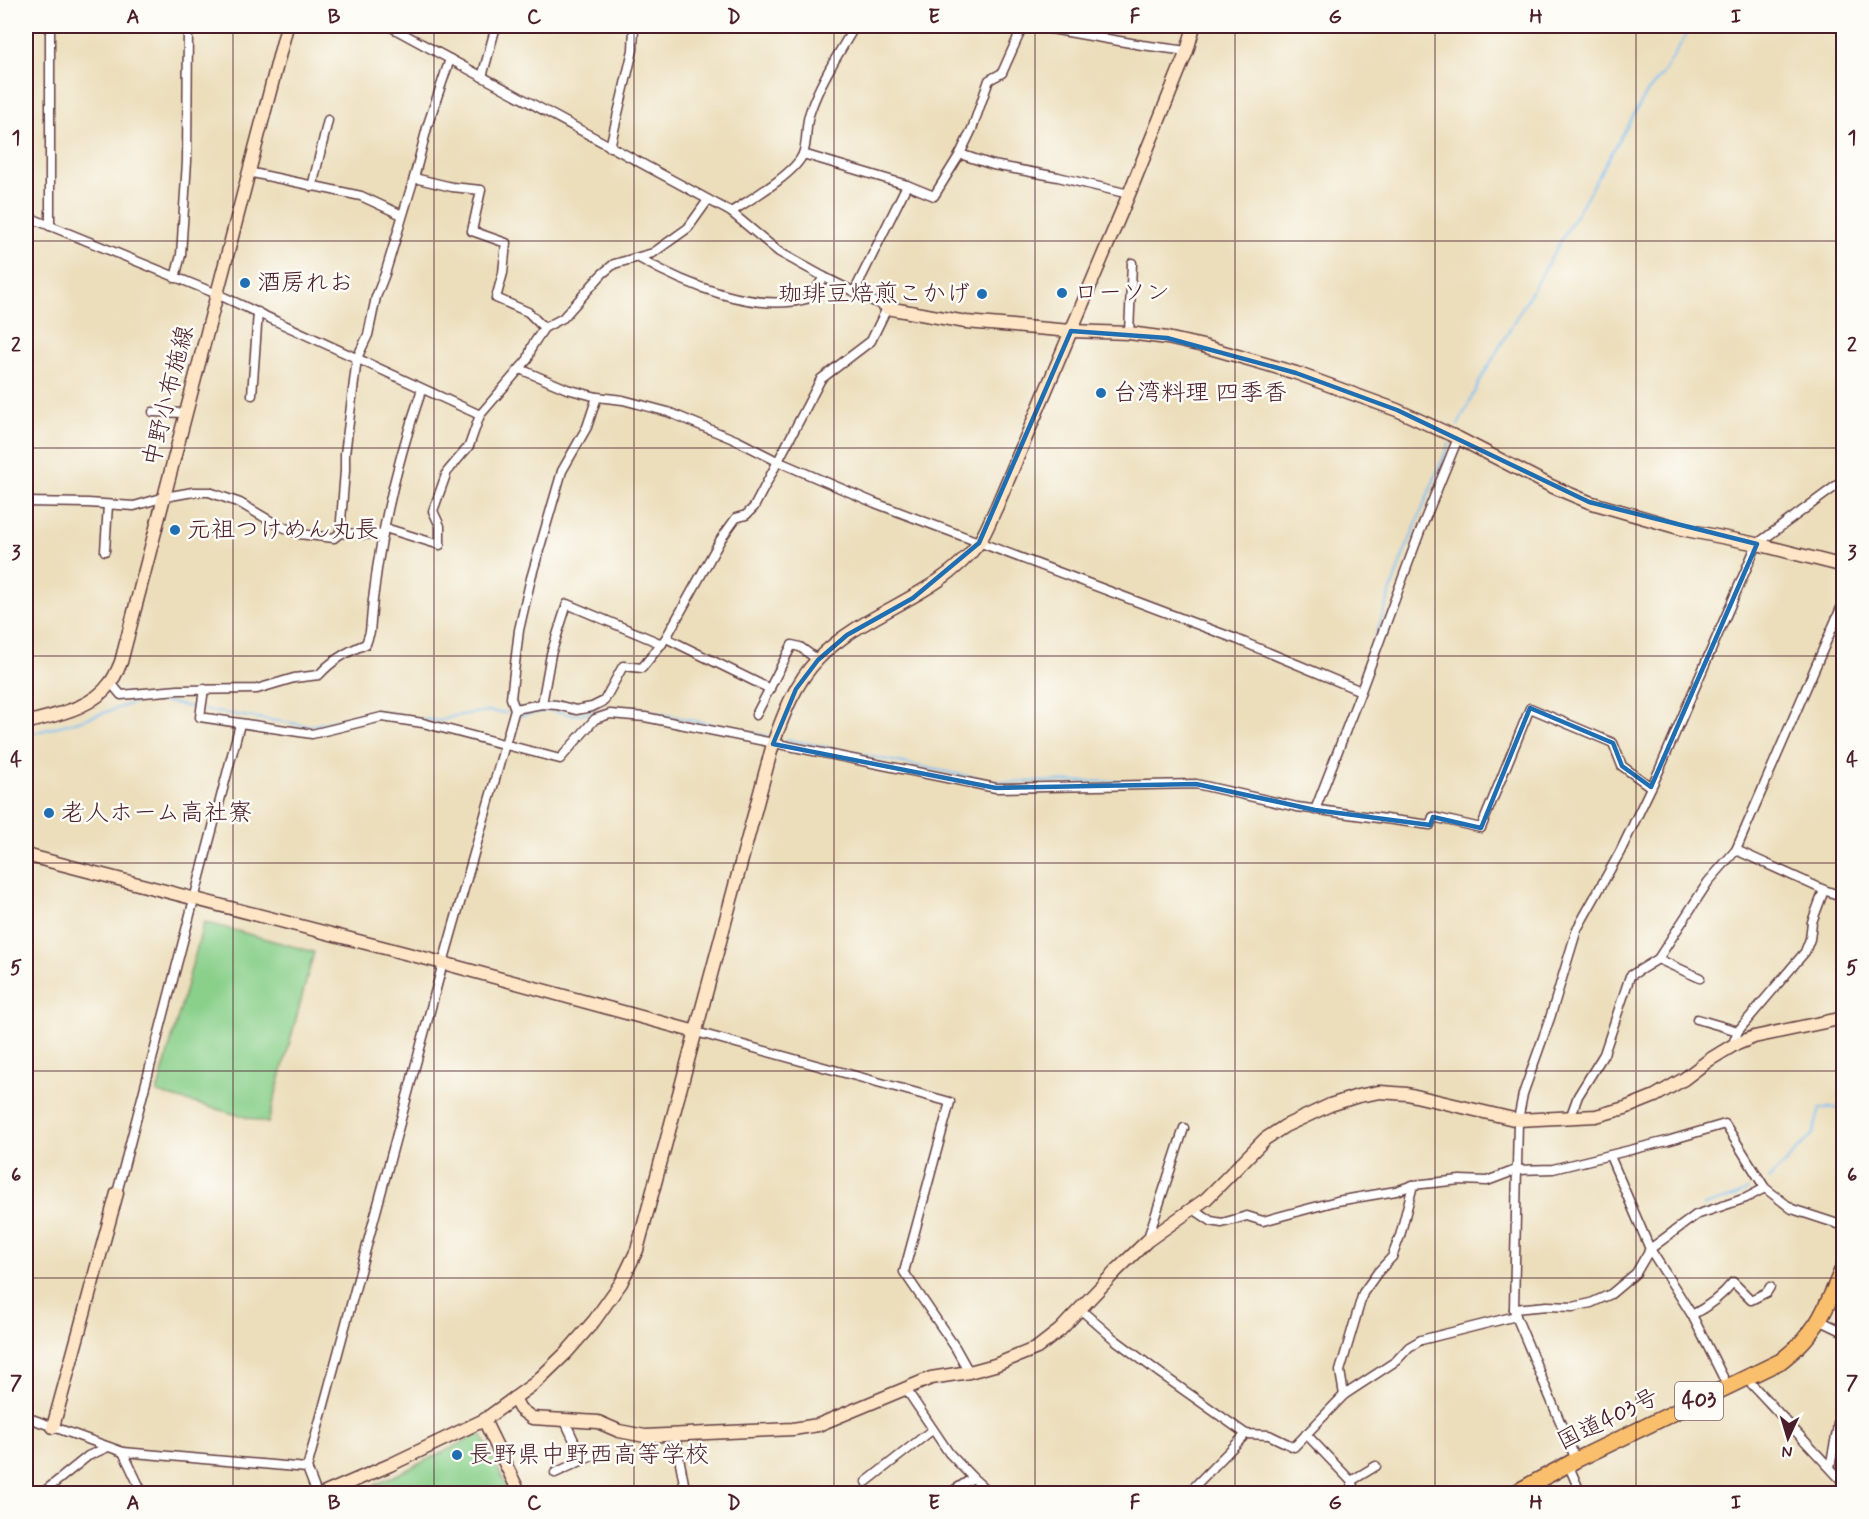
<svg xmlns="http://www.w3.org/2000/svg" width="1869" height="1519" viewBox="0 0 1869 1519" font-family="Mynerve,'Klee One',sans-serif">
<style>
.green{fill:#8ad08b;stroke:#6a785b;stroke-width:1.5}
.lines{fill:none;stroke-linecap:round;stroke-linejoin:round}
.stream{stroke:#7cbef2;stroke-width:2}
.street-casing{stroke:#623c41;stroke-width:11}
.secondary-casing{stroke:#623c41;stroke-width:15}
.highway-casing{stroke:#623c41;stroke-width:18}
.street{stroke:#fff;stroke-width:8}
.secondary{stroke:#fde5c5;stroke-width:12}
.highway{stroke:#f9bf6d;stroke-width:15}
.marked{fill:none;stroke:#1f6fb2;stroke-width:4.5;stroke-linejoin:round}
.grid{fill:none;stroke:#4a1f2b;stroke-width:1.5;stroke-opacity:0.55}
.poi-dot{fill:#1f6fb2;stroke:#fdfcf7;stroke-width:2}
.labels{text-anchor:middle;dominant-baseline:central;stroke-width:5;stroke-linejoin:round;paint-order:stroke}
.shield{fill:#fdfcf7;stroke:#806168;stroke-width:1.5}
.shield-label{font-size:22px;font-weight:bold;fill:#4a1f2b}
.poi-label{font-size:24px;fill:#4a1f2b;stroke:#fdfcf7;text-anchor:start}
.street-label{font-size:24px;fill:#4a1f2b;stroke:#fdfcf7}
.neatline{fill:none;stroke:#4a1f2b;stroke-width:2}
.grid-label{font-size:20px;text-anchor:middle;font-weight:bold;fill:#4a1f2b}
</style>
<rect width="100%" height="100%" fill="#fdfcf7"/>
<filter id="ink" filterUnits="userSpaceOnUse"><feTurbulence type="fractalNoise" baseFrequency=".0167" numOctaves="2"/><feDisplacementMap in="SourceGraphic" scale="12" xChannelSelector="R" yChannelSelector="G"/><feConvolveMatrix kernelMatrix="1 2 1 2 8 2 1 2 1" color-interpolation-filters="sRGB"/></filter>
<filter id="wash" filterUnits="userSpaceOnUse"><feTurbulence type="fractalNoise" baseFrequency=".008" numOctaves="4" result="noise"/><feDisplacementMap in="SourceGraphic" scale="24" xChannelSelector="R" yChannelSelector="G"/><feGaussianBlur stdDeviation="1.35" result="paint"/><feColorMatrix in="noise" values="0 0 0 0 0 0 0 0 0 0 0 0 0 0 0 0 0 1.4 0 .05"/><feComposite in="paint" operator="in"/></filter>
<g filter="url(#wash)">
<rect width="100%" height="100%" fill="#ecdebb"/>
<!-- green -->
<g class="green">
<path d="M 204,922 L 314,952 L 268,1123 L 157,1093 Z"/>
<path d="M 481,1434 L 510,1493 L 359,1493 L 480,1434 Z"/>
</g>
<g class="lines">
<!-- stream -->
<g class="stream">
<path d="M 1458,425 L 1481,379 L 1625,130 L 1646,94 L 1665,71 L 1691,26"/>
<path d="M 1362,676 L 1401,561 L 1449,444"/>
<path d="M 204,710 L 310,726 L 375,711 L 414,718"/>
<path d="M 520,716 L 549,710 L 572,715 L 609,709 L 646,711 L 767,736"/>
<path d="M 423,719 L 439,721 L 455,716 L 487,711 L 507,713"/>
<path d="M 26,735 L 82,720 L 148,698 L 199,709"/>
<path d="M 786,739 L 996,782 L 1148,781"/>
<path d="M 1199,781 L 1225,786"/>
<path d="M 1768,1180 L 1813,1134 L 1820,1108 L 1844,1108"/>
<path d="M 1704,1206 L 1736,1196 L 1748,1189"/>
<path d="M 1843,1494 L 1844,1493"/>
</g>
</g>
</g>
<g filter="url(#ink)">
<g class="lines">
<defs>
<g id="street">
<path d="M 50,26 L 50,226"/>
<path d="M 836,26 L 851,32"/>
<path d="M 1034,26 L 1142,45 L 1187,51"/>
<path d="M 482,77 L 496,26"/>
<path d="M 610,147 L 633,50 L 634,26"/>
<path d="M 803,154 L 907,185"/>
<path d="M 960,154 L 993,165 L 1058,177 L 1129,194"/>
<path d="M 248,172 L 361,196 L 402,215"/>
<path d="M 414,178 L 452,187 L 481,190 L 472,231 L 506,243 L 503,273 L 496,298 L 528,312 L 544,328"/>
<path d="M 312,187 L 328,120"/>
<path d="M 731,212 C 749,200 795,174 803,154 C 808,141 805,125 810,112 C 820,82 839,53 855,26"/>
<path d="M 26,216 L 217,294 L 480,415"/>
<path d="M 639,258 C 686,285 756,314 810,298 L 824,277"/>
<path d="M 175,278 L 181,255 L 187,161 L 188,26"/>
<path d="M 854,292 L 907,185 L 934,196 L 960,154 L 972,129 L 989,80 L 1002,73 L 1023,26"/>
<path d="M 1129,333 L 1132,263"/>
<path d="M 520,369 L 567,389 L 597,397 L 623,400 L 668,412 L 738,441 L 777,461 L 875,503 L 1236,639 L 1361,691"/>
<path d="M 252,395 L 258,312"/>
<path d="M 153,412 L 186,413"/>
<path d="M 26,502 L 88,503 L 134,506 L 165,497 L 193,492 L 209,492 L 240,503 L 274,523 L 299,534 L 334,538 L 340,533 L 383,535"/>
<path d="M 385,528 L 440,545 L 440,526 L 433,511 L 447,472 L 469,446 L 480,415 L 528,359 L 532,346 L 544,328 L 563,318 L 602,274 L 614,264 L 653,253 L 688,228 L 708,200"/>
<path d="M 340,533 L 345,471 L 345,454 L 357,358 L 368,335 L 376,297 L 385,274 L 414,178 L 428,124 L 450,59"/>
<path d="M 105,551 L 108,505"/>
<path d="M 666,638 L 770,689"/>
<path d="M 111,683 L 121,695 L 178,690 L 257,689 L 294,678 L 319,675 C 332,660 348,651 366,644 L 370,632 C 376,549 395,467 422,389"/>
<path d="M 204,689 L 200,717 L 312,734 L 382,717 L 423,723 L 560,759 L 595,719 L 610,714 L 645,717 L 996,788 L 1196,784 L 1297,807 L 1430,825 L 1433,817 L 1481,828 L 1530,708 L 1613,743 L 1622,766 L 1651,787"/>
<path d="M 542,704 L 551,654 L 567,604 L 662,644"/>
<path d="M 515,709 L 511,698 L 519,630 L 531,578 L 562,471 L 587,427 L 597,397"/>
<path d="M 756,715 L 792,645 L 800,647 L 818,660"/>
<path d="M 1315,810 L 1361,691 L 1419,534 L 1458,438"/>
<path d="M 1736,850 L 1824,890"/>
<path d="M 1658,959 L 1700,978"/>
<path d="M 1697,1019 L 1738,1031"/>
<path d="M 696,1032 L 950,1102 L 904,1272 L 955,1347 L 969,1372"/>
<path d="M 1732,1046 L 1738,1031 L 1805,952 L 1810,939 L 1812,922 L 1824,890 L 1844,897"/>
<path d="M 1570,1118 L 1578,1096 L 1604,1054 L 1630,976 L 1658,959 L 1708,882 L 1736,850 L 1844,601"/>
<path d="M 1610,1156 L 1650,1249 L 1692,1315 L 1728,1387"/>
<path d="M 117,1193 L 240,724"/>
<path d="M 1193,1209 L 1211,1221 L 1222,1223 L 1247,1216 L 1263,1221 L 1337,1201 L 1396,1191 L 1413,1185"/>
<path d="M 1147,1241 L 1184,1128"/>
<path d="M 1080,1309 L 1114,1339 L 1161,1374 L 1246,1434 L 1269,1435 L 1294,1447 L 1344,1395 L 1396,1361 L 1409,1347 L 1421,1340 L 1516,1316"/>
<path d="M 1514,1309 L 1547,1306 L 1573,1307 L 1591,1303 L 1611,1294 L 1636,1273 L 1650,1249 L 1696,1215 L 1746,1198 L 1765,1188"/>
<path d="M 1692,1315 C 1709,1306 1721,1297 1733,1282 L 1751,1300 L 1767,1292 L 1770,1287"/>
<path d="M 1821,1321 L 1844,1332"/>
<path d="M 1746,1378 L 1844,1483"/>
<path d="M 906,1389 L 949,1453 L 973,1478 L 948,1494"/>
<path d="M 1344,1395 L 1340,1371 L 1363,1293 L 1378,1272 L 1392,1257 L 1400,1236 L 1413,1185 L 1460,1180 L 1487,1181 L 1516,1170 L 1553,1169 L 1667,1141 L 1725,1124 L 1765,1188 L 1792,1209 L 1844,1226"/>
<path d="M 26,1417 L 123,1452 L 307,1468 L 317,1494"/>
<path d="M 1306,1434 L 1351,1481 L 1356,1494"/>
<path d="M 675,1436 L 686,1494"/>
<path d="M 123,1452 L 143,1494"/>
<path d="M 583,1460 L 594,1455"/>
<path d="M 1576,1460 L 1516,1316 L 1514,1309 L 1518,1120 L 1523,1094 L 1550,1018 L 1577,929 L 1620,852 L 1658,773 L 1757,544 L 1844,480"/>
<path d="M 1568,1464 L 1581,1494"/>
<path d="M 1830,1467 L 1837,1431 L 1844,1381"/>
<path d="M 307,1468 L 443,963 L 515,709 L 542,704 L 557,705 L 576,710 L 592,707 L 604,701 L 623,666 L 642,668 L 666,638 L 721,539 L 736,518 L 746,515 L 754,507 L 821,379 L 871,341 L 887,308 L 824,277 L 779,252 L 731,212 L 389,26"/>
<path d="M 555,1473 L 583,1460 L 564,1419"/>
<path d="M 973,1478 L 991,1494"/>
<path d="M 1351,1481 L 1376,1466"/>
<path d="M 866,1482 L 932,1430"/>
<path d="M 41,1494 L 88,1456 L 108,1447"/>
<path d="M 1187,1494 L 1246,1434"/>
</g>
<g id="secondary">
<path d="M 887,308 L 966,322 L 1071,331 L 1129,333 L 1167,338 L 1203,346 L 1296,373 L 1397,410 L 1458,438 L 1551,486 L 1589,502 L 1686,530 L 1757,544 L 1844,566"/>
<path d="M 26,723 C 54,715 92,709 110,683 C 115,677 118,669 121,662 L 287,26"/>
<path d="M 26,855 L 443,963 L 696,1032"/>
<path d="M 514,1398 L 520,1409 L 532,1418 L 598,1422 L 619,1431 L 645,1436 L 793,1429 L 818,1425 L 931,1378 L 969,1372 L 995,1365 L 1037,1348 L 1060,1330 L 1116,1271 L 1147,1241 L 1206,1199 L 1265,1139 L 1285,1126 L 1330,1105 L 1358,1096 L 1380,1092 L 1407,1094 L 1518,1120 L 1596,1116 L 1625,1108 L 1655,1096 L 1684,1079 L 1709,1060 L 1732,1046 L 1754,1037 L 1844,1018"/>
<path d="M 484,1420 L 520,1494"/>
<path d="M 53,1427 L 117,1193"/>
<path d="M 323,1494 L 390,1465 L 484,1420 L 535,1383 L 566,1353 L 594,1321 L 621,1283 L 637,1250 L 773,744 C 784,713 795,683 818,659 C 864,611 937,598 978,544 C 986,533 991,518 997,506 L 1129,194 L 1187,51 L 1194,26"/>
</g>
<path id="highway" d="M 1513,1494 L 1576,1460 L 1781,1361 C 1820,1330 1825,1310 1844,1266"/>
</defs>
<!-- street casing -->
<use href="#street" class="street-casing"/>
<!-- secondary casing -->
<use href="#secondary" class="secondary-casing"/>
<!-- highway casing -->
<use href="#highway" class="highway-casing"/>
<!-- street -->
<use href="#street" class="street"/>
<!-- secondary -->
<use href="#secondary" class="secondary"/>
<!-- highway -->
<use href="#highway" class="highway"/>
</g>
</g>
<!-- marked area -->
<path class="marked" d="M 1071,331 L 1167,338 L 1296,373 L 1397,410 L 1589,502 L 1757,544 L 1651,787 L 1622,766 L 1613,743 L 1530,708 L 1481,828 L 1433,817 L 1430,825 L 1315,810 L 1196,784 L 996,788 L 773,744 L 796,689 L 818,660 L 847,635 L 913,598 L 979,543 Z"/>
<!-- grid -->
<path class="grid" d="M 233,26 L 233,1494M 434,26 L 434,1494M 634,26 L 634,1494M 834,26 L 834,1494M 1035,26 L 1035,1494M 1235,26 L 1235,1494M 1435,26 L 1435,1494M 1636,26 L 1636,1494M 26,241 L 1844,241M 26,448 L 1844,448M 26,656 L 1844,656M 26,863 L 1844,863M 26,1071 L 1844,1071M 26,1278 L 1844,1278"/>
<!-- markers -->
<g class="poi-dot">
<circle cx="245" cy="283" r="6"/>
<circle cx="1062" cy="293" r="6"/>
<circle cx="982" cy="294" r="6"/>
<circle cx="1101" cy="393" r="6"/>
<circle cx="175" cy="530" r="6"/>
<circle cx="49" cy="813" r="6"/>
<circle cx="457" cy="1455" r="6"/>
</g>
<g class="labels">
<!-- shield labels -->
<rect class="shield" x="1675" y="1382" width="48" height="38" rx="4.5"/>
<g class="shield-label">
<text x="1699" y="1401">403</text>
</g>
<!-- poi labels -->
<g class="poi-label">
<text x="257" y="283">酒房れお</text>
<text x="1074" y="293">ローソン</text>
<text x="970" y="294" text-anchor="end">珈琲豆焙煎こかげ</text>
<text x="1113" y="393">台湾料理 四季香</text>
<text x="187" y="530">元祖つけめん丸長</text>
<text x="61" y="813">老人ホーム高社寮</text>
<text x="469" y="1455">長野県中野西高等学校</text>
</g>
<!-- street labels -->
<g class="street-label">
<text transform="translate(169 396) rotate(-76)">中野小布施線</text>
<text transform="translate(1608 1420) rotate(-26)">国道403号</text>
</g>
</g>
<!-- margin -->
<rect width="1869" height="1519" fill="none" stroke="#fdfcf7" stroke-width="66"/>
<!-- north arrow -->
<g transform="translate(1788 1438) rotate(184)" stroke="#fdfcf7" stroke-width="4.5" paint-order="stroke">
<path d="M0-4.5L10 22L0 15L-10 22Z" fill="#4a1f2b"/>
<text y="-9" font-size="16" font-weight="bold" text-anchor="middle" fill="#4a1f2b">N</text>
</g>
<rect x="33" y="33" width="1803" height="1453" class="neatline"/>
<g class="grid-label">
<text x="133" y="23">A</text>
<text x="334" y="23">B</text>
<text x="534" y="23">C</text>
<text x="734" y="23">D</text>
<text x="934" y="23">E</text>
<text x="1135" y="23">F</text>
<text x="1335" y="23">G</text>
<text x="1536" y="23">H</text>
<text x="1736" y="23">I</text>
<text x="16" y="144">1</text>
<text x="1852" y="144">1</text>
<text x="16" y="351">2</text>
<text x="1852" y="351">2</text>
<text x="16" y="559">3</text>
<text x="1852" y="559">3</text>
<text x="16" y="766">4</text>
<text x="1852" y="766">4</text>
<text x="16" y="974">5</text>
<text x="1852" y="974">5</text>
<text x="16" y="1181">6</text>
<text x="1852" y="1181">6</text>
<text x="16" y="1389">7</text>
<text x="1852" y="1389">7</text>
<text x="133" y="1509">A</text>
<text x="334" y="1509">B</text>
<text x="534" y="1509">C</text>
<text x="734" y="1509">D</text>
<text x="934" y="1509">E</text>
<text x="1135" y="1509">F</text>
<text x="1335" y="1509">G</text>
<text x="1536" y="1509">H</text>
<text x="1736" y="1509">I</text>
</g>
</svg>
